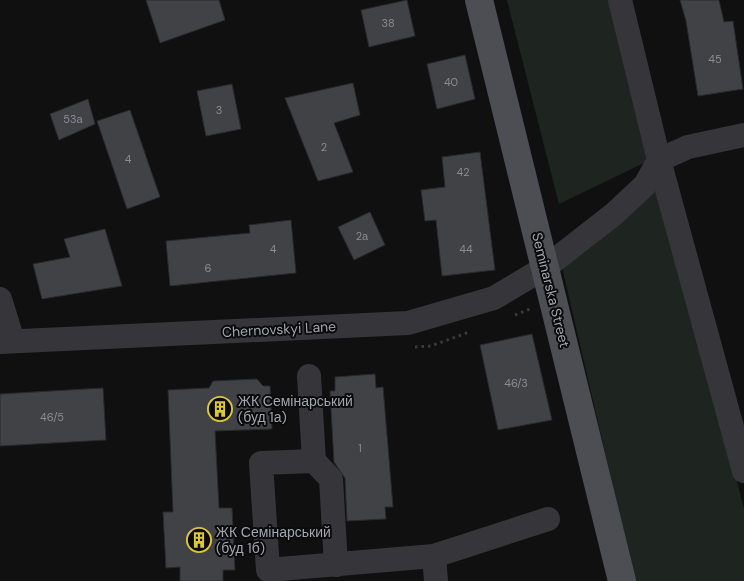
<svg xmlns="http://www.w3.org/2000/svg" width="744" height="581" viewBox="0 0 744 581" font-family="'DM Sans',sans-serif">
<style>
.green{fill:#1e2521}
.building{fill:#414246;stroke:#2a2a2d}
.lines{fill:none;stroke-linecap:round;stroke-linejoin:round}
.path{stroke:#393a3e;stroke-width:3;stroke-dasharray:2.5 4;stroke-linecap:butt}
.minor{stroke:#36363a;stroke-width:24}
.major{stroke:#4d4d54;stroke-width:28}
.labels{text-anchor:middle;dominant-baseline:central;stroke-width:4;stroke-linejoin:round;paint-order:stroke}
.number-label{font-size:11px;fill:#8a8c96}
.street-label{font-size:14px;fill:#a2a4b0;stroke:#0b0b0c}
.poi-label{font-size:14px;fill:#a2a4b0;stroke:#0b0b0c;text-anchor:start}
</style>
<rect width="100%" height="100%" fill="#101011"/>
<!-- green -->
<g class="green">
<path d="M 507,0 L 611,0 L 650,160 L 559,204 Z"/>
<path d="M 662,186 L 744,509 L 744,581 L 635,581 L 562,267 Z"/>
</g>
<!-- building -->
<g class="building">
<path d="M 146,0 L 219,0 L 225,20 L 160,43 Z"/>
<path d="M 407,0 L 415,36 L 369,47 L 361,10 Z"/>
<path d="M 680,0 L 719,0 L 724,22 L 733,21 L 743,89 L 698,96 L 686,21 Z"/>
<path d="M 465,55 L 475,99 L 437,109 L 427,64 Z"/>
<path d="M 353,83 L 360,115 L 334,123 L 353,172 L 318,181 L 285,98 Z"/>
<path d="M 232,84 L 241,129 L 206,136 L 197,91 Z"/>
<path d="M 88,99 L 95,124 L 59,140 L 50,114 Z"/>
<path d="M 130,110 L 160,197 L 127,209 L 97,121 Z"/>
<path d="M 480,152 L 495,270 L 442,276 L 436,220 L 425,221 L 421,190 L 445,187 L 442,157 Z"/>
<path d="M 370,212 L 385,245 L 354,260 L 338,227 Z"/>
<path d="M 291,220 L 296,273 L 170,286 L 166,241 L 250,233 L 249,225 Z"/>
<path d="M 105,229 L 122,286 L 42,299 L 33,264 L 70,257 L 64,239 Z"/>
<path d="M 532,334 L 552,420 L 498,430 L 480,345 Z"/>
<path d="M 375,374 L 376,388 L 383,387 L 393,507 L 385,507 L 386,519 L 347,521 L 345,478 L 334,462 L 330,391 L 335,391 L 335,377 Z"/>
<path d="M 257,379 L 263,386 L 270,386 L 272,429 L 215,431 L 219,508 L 232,508 L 235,570 L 223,570 L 223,581 L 180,581 L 180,567 L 166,568 L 163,512 L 173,512 L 168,390 L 209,388 L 213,381 Z"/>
<path d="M 103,388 L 106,440 L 0,446 L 0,394 Z"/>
</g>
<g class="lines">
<!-- path -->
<g class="path">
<path d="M 515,315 L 530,309"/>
<path d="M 415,347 L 431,346 L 469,332"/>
</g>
<!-- minor -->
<g class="minor">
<path d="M 620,0 L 659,160 L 744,471"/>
<path d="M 0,299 L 13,341"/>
<path d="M 0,342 L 408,323 L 494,298 L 546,267 L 614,214 L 645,185 L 659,160 L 688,147 L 744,135"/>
<path d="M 309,376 L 314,461 L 261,463 L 268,570 L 434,556"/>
<path d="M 314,461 L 331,479 L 336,565"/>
<path d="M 436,581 L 434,556 L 548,519"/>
</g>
<!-- major -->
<path class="major" d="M 479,0 L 622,581"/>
</g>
<!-- icons -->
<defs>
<symbol id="building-ring" viewBox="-11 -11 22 22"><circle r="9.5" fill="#0b0b0c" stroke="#dcc63c" stroke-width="1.5"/><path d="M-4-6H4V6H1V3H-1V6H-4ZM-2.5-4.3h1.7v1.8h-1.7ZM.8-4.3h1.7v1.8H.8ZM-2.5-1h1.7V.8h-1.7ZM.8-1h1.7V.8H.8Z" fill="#dcc63c"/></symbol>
</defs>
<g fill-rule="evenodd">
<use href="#building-ring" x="206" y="395" width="28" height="28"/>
<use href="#building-ring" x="185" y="526" width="28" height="28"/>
</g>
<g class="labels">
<!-- number labels -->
<g class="number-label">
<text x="388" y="23">38</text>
<text x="715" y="59">45</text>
<text x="451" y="82">40</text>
<text x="219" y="110">3</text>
<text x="73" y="119">53а</text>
<text x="324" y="147">2</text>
<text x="128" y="159">4</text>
<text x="463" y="172">42</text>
<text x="362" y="236">2а</text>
<text x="273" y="249">4</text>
<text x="466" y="249">44</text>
<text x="208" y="268">6</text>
<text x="516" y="383">46/3</text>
<text x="52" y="417">46/5</text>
<text x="360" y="448">1</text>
</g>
<!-- street labels -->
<g class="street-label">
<text transform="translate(551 290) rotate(76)">Seminarska Street</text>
<text transform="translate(279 329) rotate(-3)">Chernovskyi Lane</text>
</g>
<!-- poi labels -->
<g class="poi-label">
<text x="238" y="401">ЖК Семінарський<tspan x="238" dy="16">(буд 1а)</tspan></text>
<text x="216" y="532">ЖК Семінарський<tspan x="216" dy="16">(буд 1б)</tspan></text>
</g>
</g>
</svg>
